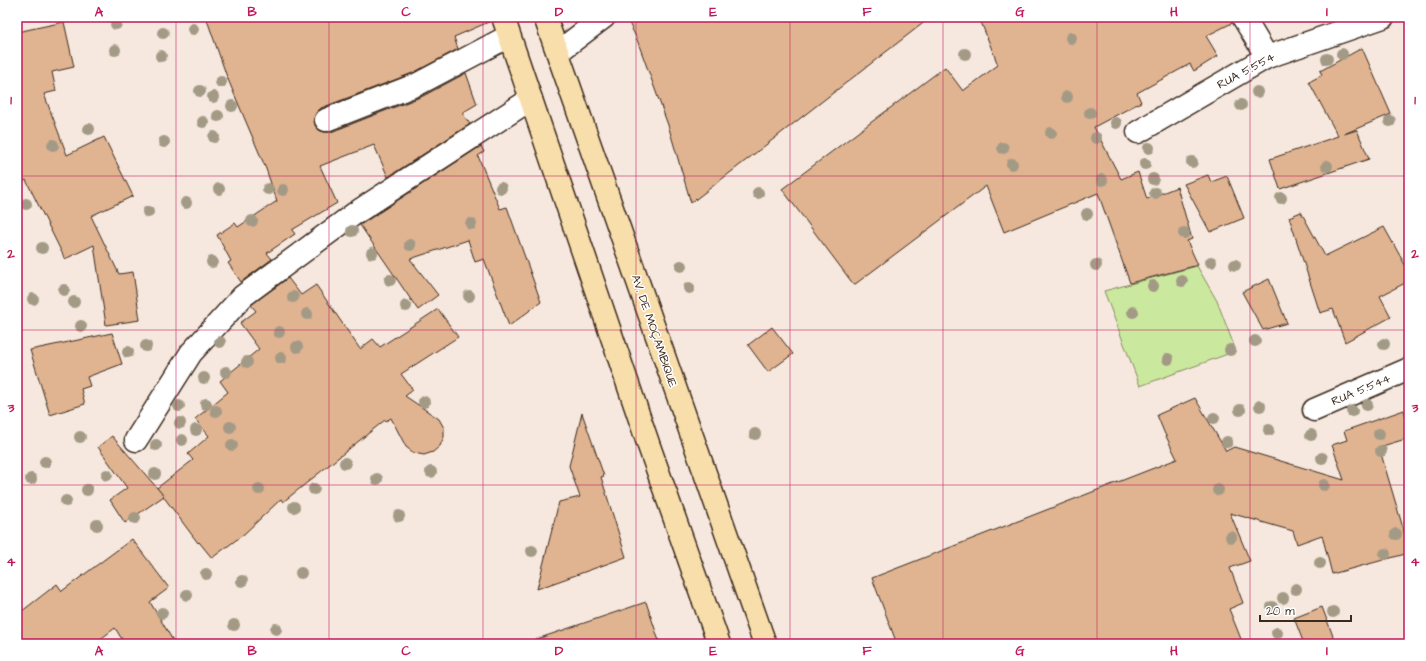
<svg xmlns="http://www.w3.org/2000/svg" width="1426" height="661" viewBox="0 0 1426 661" font-family="'Architects Daughter',sans-serif">
<style>
.green{fill:#cbe89f;stroke:#83895e}
.building{fill:#e0b391;stroke:#3b2a1e}
.lines{fill:none;stroke-linecap:round;stroke-linejoin:round}
.minor-casing{stroke:#3b2a1e;stroke-width:25}
.highway-casing{stroke:#3b2a1e;stroke-width:25}
.minor{stroke:#fff;stroke-width:22}
.highway{stroke:#f8deab;stroke-width:22}
.tree{fill:#a39a86}
.grid{fill:none;stroke:#c2185b;stroke-width:1;stroke-opacity:0.55}
.labels{text-anchor:middle;dominant-baseline:central;stroke-width:3;stroke-linejoin:round;paint-order:stroke}
.street-label{font-size:12px;fill:#3b2a1e;stroke:#fff}
.neatline{fill:none;stroke:#c2185b;stroke-width:1.5}
.grid-label{font-size:13px;text-anchor:middle;font-weight:bold;fill:#c2185b}
</style>
<rect width="100%" height="100%" fill="#f6e8de"/>
<filter id="ink" filterUnits="userSpaceOnUse"><feTurbulence type="fractalNoise" baseFrequency=".025" numOctaves="2"/><feDisplacementMap in="SourceGraphic" scale="8" xChannelSelector="R" yChannelSelector="G"/><feConvolveMatrix kernelMatrix="1 2 1 2 8 2 1 2 1" color-interpolation-filters="sRGB"/></filter>
<g filter="url(#ink)">
<!-- green -->
<path class="green" d="M 1197,266 L 1217,301 L 1236,351 L 1140,386 L 1104,291 Z"/>
<!-- building -->
<g class="building">
<path d="M 206,17 L 491,17 L 491,21 L 454,37 L 458,49 L 413,73 L 321,108 L 317,112 L 314,119 L 315,125 L 319,130 L 324,132 L 331,132 L 423,96 L 466,73 L 477,104 L 462,113 L 470,124 L 388,177 L 374,145 L 320,166 L 337,203 L 292,230 L 295,234 L 267,253 L 272,259 L 241,282 L 228,263 L 231,261 L 217,235 L 235,223 L 238,227 L 277,201 L 266,169 L 227,77 Z"/>
<path d="M 626,17 L 931,17 L 691,203 L 668,125 L 636,37 Z"/>
<path d="M 979,17 L 1231,17 L 1232,23 L 1206,36 L 1218,56 L 1194,71 L 1190,64 L 1137,93 L 1141,102 L 1094,127 L 1121,179 L 1138,172 L 1147,199 L 1177,187 L 1192,239 L 1187,241 L 1198,265 L 1130,283 L 1098,193 L 1004,232 L 986,186 L 854,285 L 782,189 L 945,67 L 963,91 L 998,65 Z"/>
<path d="M 64,22 L 74,67 L 52,72 L 56,91 L 44,94 L 67,155 L 104,137 L 133,196 L 91,216 L 119,274 L 133,272 L 140,320 L 106,325 L 94,245 L 65,259 L 26,180 L 17,185 L 17,32 Z"/>
<path d="M 1362,48 L 1391,114 L 1344,134 L 1357,130 L 1369,159 L 1280,189 L 1270,159 L 1338,136 L 1309,82 L 1322,75 L 1320,71 Z"/>
<path d="M 481,146 L 484,152 L 478,156 L 500,209 L 507,207 L 541,302 L 509,326 L 484,259 L 475,262 L 468,240 L 410,259 L 438,295 L 418,310 L 360,225 Z"/>
<path d="M 1208,175 L 1211,182 L 1227,176 L 1244,218 L 1210,232 L 1184,184 Z"/>
<path d="M 1301,212 L 1325,256 L 1384,227 L 1409,272 L 1409,281 L 1380,296 L 1391,317 L 1345,342 L 1333,309 L 1320,313 L 1289,217 Z"/>
<path d="M 288,278 L 301,295 L 316,285 L 360,349 L 373,339 L 380,347 L 438,309 L 458,337 L 401,374 L 413,390 L 405,396 L 439,419 L 444,428 L 444,437 L 440,446 L 433,452 L 424,455 L 414,453 L 406,447 L 391,418 L 386,421 L 385,420 L 283,502 L 281,499 L 244,534 L 212,558 L 199,542 L 198,543 L 157,488 L 193,460 L 188,454 L 209,436 L 195,419 L 228,392 L 220,381 L 259,349 L 240,323 L 256,311 L 251,305 Z"/>
<path d="M 1269,279 L 1287,323 L 1263,330 L 1242,292 Z"/>
<path d="M 772,327 L 793,354 L 768,372 L 748,345 Z"/>
<path d="M 112,333 L 122,364 L 87,377 L 90,386 L 81,389 L 85,404 L 50,415 L 30,350 Z"/>
<path d="M 1195,398 L 1226,451 L 1234,447 L 1344,480 L 1332,445 L 1347,440 L 1344,431 L 1404,410 L 1409,426 L 1409,438 L 1379,447 L 1409,548 L 1409,553 L 1332,574 L 1322,535 L 1297,544 L 1293,531 L 1230,513 L 1250,561 L 1230,568 L 1243,603 L 1229,609 L 1243,644 L 897,644 L 872,578 L 1177,459 L 1164,432 L 1157,415 Z"/>
<path d="M 582,413 L 604,476 L 601,477 L 626,557 L 537,589 L 559,502 L 580,497 L 569,466 Z"/>
<path d="M 112,436 L 164,496 L 125,523 L 110,500 L 127,488 L 98,447 Z"/>
<path d="M 132,539 L 169,588 L 150,602 L 175,644 L 125,644 L 115,628 L 94,644 L 17,644 L 17,615 L 57,584 L 62,591 Z"/>
<path d="M 646,602 L 660,644 L 535,644 L 534,640 Z"/>
<path d="M 1322,607 L 1336,644 L 1304,644 L 1294,618 Z"/>
</g>
<g class="lines">
<defs>
<g id="minor">
<path d="M 1243,17 L 1267,57"/>
<path d="M 558,52 L 604,17"/>
<path d="M 326,120 L 418,84 L 509,36"/>
<path d="M 1138,132 L 1267,57 L 1383,17"/>
<path d="M 1314,410 L 1409,369"/>
<path d="M 136,440 L 191,353 L 243,296 L 354,214 L 531,99"/>
</g>
<g id="highway">
<path d="M 503,17 L 649,446 L 719,644"/>
<path d="M 545,17 L 765,644"/>
</g>
</defs>
<!-- minor casing -->
<use href="#minor" class="minor-casing"/>
<!-- highway casing -->
<use href="#highway" class="highway-casing"/>
<!-- minor -->
<use href="#minor" class="minor"/>
<!-- highway -->
<use href="#highway" class="highway"/>
</g>
<!-- trees -->
<g class="tree">
<circle cx="116" cy="24" r="6"/>
<circle cx="193" cy="29" r="6"/>
<circle cx="163" cy="33" r="6"/>
<circle cx="1071" cy="38" r="6"/>
<circle cx="115" cy="50" r="6"/>
<circle cx="965" cy="54" r="6"/>
<circle cx="1342" cy="54" r="6"/>
<circle cx="161" cy="56" r="6"/>
<circle cx="1327" cy="59" r="6"/>
<circle cx="221" cy="82" r="6"/>
<circle cx="200" cy="91" r="6"/>
<circle cx="1257" cy="92" r="6"/>
<circle cx="213" cy="97" r="6"/>
<circle cx="1067" cy="97" r="6"/>
<circle cx="1241" cy="105" r="6"/>
<circle cx="232" cy="106" r="6"/>
<circle cx="1090" cy="113" r="6"/>
<circle cx="218" cy="116" r="6"/>
<circle cx="1390" cy="121" r="6"/>
<circle cx="203" cy="122" r="6"/>
<circle cx="1116" cy="123" r="6"/>
<circle cx="89" cy="129" r="6"/>
<circle cx="1051" cy="133" r="6"/>
<circle cx="214" cy="137" r="6"/>
<circle cx="1096" cy="138" r="6"/>
<circle cx="164" cy="142" r="6"/>
<circle cx="53" cy="145" r="6"/>
<circle cx="1003" cy="148" r="6"/>
<circle cx="1149" cy="148" r="6"/>
<circle cx="1192" cy="162" r="6"/>
<circle cx="1012" cy="164" r="6"/>
<circle cx="1145" cy="164" r="6"/>
<circle cx="1327" cy="166" r="6"/>
<circle cx="1153" cy="179" r="6"/>
<circle cx="1102" cy="180" r="6"/>
<circle cx="501" cy="188" r="6"/>
<circle cx="219" cy="189" r="6"/>
<circle cx="268" cy="189" r="6"/>
<circle cx="283" cy="190" r="6"/>
<circle cx="758" cy="193" r="6"/>
<circle cx="1155" cy="193" r="6"/>
<circle cx="1281" cy="198" r="6"/>
<circle cx="186" cy="203" r="6"/>
<circle cx="26" cy="204" r="6"/>
<circle cx="148" cy="212" r="6"/>
<circle cx="1087" cy="214" r="6"/>
<circle cx="252" cy="221" r="6"/>
<circle cx="471" cy="224" r="6"/>
<circle cx="352" cy="231" r="6"/>
<circle cx="1184" cy="233" r="6"/>
<circle cx="410" cy="245" r="6"/>
<circle cx="42" cy="248" r="6"/>
<circle cx="372" cy="253" r="6"/>
<circle cx="212" cy="262" r="6"/>
<circle cx="1211" cy="262" r="6"/>
<circle cx="1096" cy="265" r="6"/>
<circle cx="1235" cy="265" r="6"/>
<circle cx="681" cy="266" r="6"/>
<circle cx="390" cy="280" r="6"/>
<circle cx="1182" cy="281" r="6"/>
<circle cx="1153" cy="286" r="6"/>
<circle cx="689" cy="288" r="6"/>
<circle cx="64" cy="290" r="6"/>
<circle cx="469" cy="296" r="6"/>
<circle cx="293" cy="297" r="6"/>
<circle cx="33" cy="299" r="6"/>
<circle cx="74" cy="302" r="6"/>
<circle cx="406" cy="306" r="6"/>
<circle cx="1133" cy="312" r="6"/>
<circle cx="307" cy="314" r="6"/>
<circle cx="81" cy="326" r="6"/>
<circle cx="279" cy="332" r="6"/>
<circle cx="1255" cy="341" r="6"/>
<circle cx="220" cy="342" r="6"/>
<circle cx="1384" cy="344" r="6"/>
<circle cx="146" cy="346" r="6"/>
<circle cx="297" cy="347" r="6"/>
<circle cx="1230" cy="350" r="6"/>
<circle cx="128" cy="352" r="6"/>
<circle cx="281" cy="358" r="6"/>
<circle cx="1168" cy="359" r="6"/>
<circle cx="247" cy="362" r="6"/>
<circle cx="226" cy="372" r="6"/>
<circle cx="204" cy="378" r="6"/>
<circle cx="424" cy="402" r="6"/>
<circle cx="206" cy="404" r="6"/>
<circle cx="1367" cy="405" r="6"/>
<circle cx="179" cy="406" r="6"/>
<circle cx="1260" cy="406" r="6"/>
<circle cx="1240" cy="410" r="6"/>
<circle cx="216" cy="411" r="6"/>
<circle cx="1352" cy="411" r="6"/>
<circle cx="1214" cy="418" r="6"/>
<circle cx="180" cy="423" r="6"/>
<circle cx="230" cy="427" r="6"/>
<circle cx="196" cy="430" r="6"/>
<circle cx="1269" cy="430" r="6"/>
<circle cx="755" cy="434" r="6"/>
<circle cx="1379" cy="434" r="6"/>
<circle cx="1311" cy="435" r="6"/>
<circle cx="80" cy="437" r="6"/>
<circle cx="182" cy="440" r="6"/>
<circle cx="1227" cy="442" r="6"/>
<circle cx="156" cy="445" r="6"/>
<circle cx="232" cy="445" r="6"/>
<circle cx="1381" cy="451" r="6"/>
<circle cx="1322" cy="458" r="6"/>
<circle cx="45" cy="462" r="6"/>
<circle cx="345" cy="463" r="6"/>
<circle cx="431" cy="472" r="6"/>
<circle cx="155" cy="474" r="6"/>
<circle cx="107" cy="475" r="6"/>
<circle cx="31" cy="479" r="6"/>
<circle cx="377" cy="479" r="6"/>
<circle cx="1324" cy="485" r="6"/>
<circle cx="259" cy="489" r="6"/>
<circle cx="314" cy="489" r="6"/>
<circle cx="87" cy="490" r="6"/>
<circle cx="1218" cy="490" r="6"/>
<circle cx="66" cy="501" r="6"/>
<circle cx="294" cy="507" r="6"/>
<circle cx="399" cy="516" r="6"/>
<circle cx="135" cy="518" r="6"/>
<circle cx="97" cy="525" r="6"/>
<circle cx="1396" cy="534" r="6"/>
<circle cx="1231" cy="537" r="6"/>
<circle cx="532" cy="551" r="6"/>
<circle cx="1385" cy="554" r="6"/>
<circle cx="1320" cy="563" r="6"/>
<circle cx="301" cy="573" r="6"/>
<circle cx="206" cy="574" r="6"/>
<circle cx="242" cy="581" r="6"/>
<circle cx="1296" cy="589" r="6"/>
<circle cx="187" cy="595" r="6"/>
<circle cx="1283" cy="598" r="6"/>
<circle cx="1272" cy="607" r="6"/>
<circle cx="1333" cy="612" r="6"/>
<circle cx="162" cy="613" r="6"/>
<circle cx="234" cy="625" r="6"/>
<circle cx="276" cy="629" r="6"/>
<circle cx="1277" cy="633" r="6"/>
</g>
</g>
<!-- grid -->
<path class="grid" d="M 176,17 L 176,644M 329,17 L 329,644M 483,17 L 483,644M 636,17 L 636,644M 790,17 L 790,644M 943,17 L 943,644M 1097,17 L 1097,644M 1250,17 L 1250,644M 17,176 L 1409,176M 17,330 L 1409,330M 17,485 L 1409,485"/>
<g class="labels">
<!-- street labels -->
<g class="street-label">
<text transform="translate(1246 71) rotate(-28)">RUA 5.554</text>
<text transform="translate(654 331) rotate(71)">AV. DE MOÇAMBIQUE</text>
<text transform="translate(1361 390) rotate(-23)">RUA 5.544</text>
</g>
</g>
<!-- margin -->
<rect width="1426" height="661" fill="none" stroke="#fff" stroke-width="44"/>
<!-- scale -->
<path d="M1260 615v6h91v-6" fill="none" stroke="#3b2a1e" stroke-width="2"/>
<text x="1266" y="615" font-size="12" fill="#3b2a1e" stroke="#ffffff" stroke-width="3" paint-order="stroke">20 m</text>
<rect x="22" y="22" width="1382" height="617" class="neatline"/>
<g class="grid-label">
<text x="99" y="16">A</text>
<text x="252" y="16">B</text>
<text x="406" y="16">C</text>
<text x="559" y="16">D</text>
<text x="713" y="16">E</text>
<text x="867" y="16">F</text>
<text x="1020" y="16">G</text>
<text x="1174" y="16">H</text>
<text x="1327" y="16">I</text>
<text x="11" y="104">1</text>
<text x="1415" y="104">1</text>
<text x="11" y="258">2</text>
<text x="1415" y="258">2</text>
<text x="11" y="412">3</text>
<text x="1415" y="412">3</text>
<text x="11" y="566">4</text>
<text x="1415" y="566">4</text>
<text x="99" y="655">A</text>
<text x="252" y="655">B</text>
<text x="406" y="655">C</text>
<text x="559" y="655">D</text>
<text x="713" y="655">E</text>
<text x="867" y="655">F</text>
<text x="1020" y="655">G</text>
<text x="1174" y="655">H</text>
<text x="1327" y="655">I</text>
</g>
</svg>
